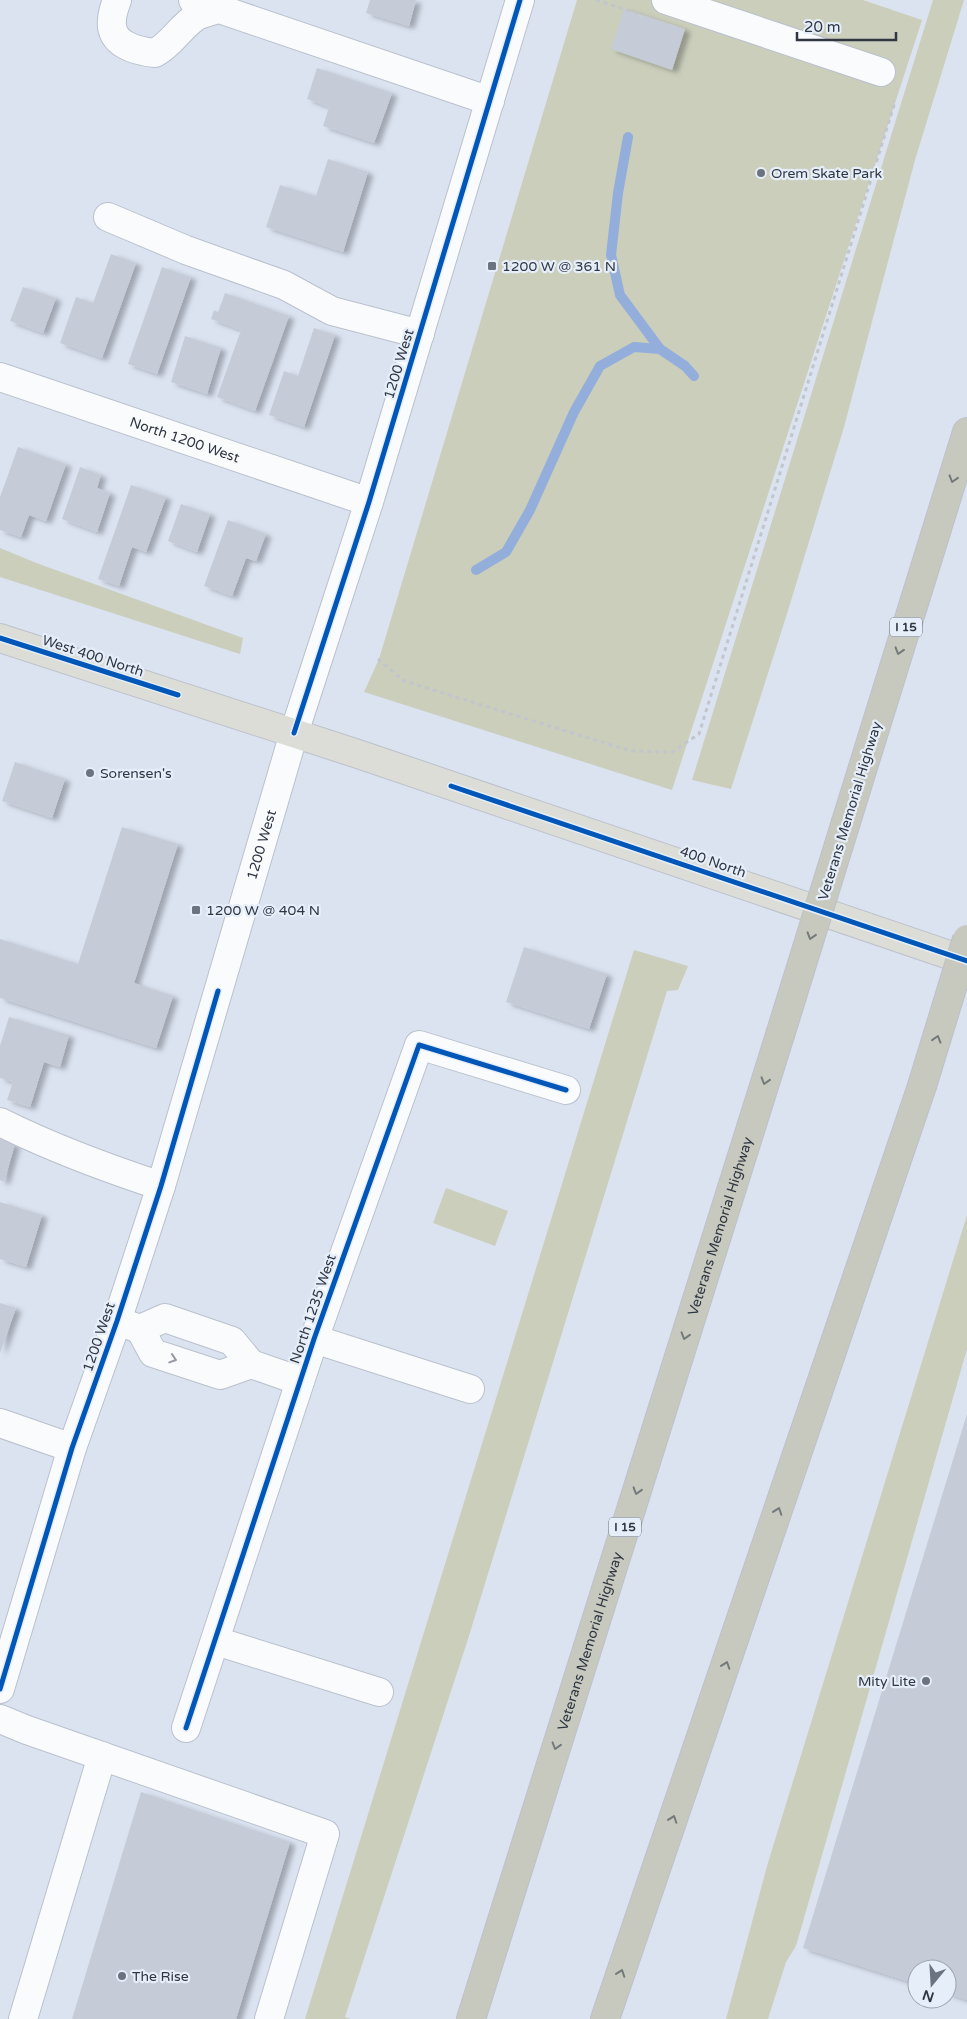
<svg xmlns="http://www.w3.org/2000/svg" width="967" height="2019" viewBox="0 0 967 2019" font-family="'Varela Round',sans-serif">
<style>
.green{fill:#cacebb}
.lines{fill:none;stroke-linecap:round;stroke-linejoin:round}
.stream{stroke:#94aedc;stroke-width:10}
.building{fill:#c5ccd7;filter:url(#shadow)}
.minor-casing{stroke:#bac1cd;stroke-width:30}
.major-casing{stroke:#bdc1ca;stroke-width:30}
.highway-casing{stroke:#bdc1ca;stroke-width:30}
.path{stroke:#c2c6cc;stroke-width:3;stroke-dasharray:4 4;stroke-linecap:butt}
.minor{stroke:#fafbfd;stroke-width:28}
.major{stroke:#dcddd7;stroke-width:28}
.highway{stroke:#c7c9be;stroke-width:28}
.highway-bridge-casing{stroke:#bdc1ca;stroke-width:30;stroke-linecap:butt}
.highway-bridge{stroke:#c7c9be;stroke-width:28}
.cycleway-casing{stroke:#e6eefa;stroke-width:8}
.cycleway{stroke:#0057b8;stroke-width:5}
.oneway{stroke:#74797a}
.oneway2{stroke:#9599a0}
.poi-dot{fill:#6c7380;stroke:#e6eefa;stroke-width:2}
.labels{text-anchor:middle;dominant-baseline:central;stroke-width:4.5;stroke-linejoin:round;paint-order:stroke}
.shield{fill:#e6eefa;stroke:#676e7a;stroke-width:1}
.shield-label{font-size:12px;font-weight:bold;fill:#303743}
.poi-label{font-size:14px;fill:#303743;stroke:#e6eefa;text-anchor:start}
.street-label{font-size:14px;fill:#303743;stroke:#e6eefa}
</style>
<defs>
<filter id="shadow"><feDropShadow dx="5.5" dy="3" stdDeviation="2.5" flood-color="#0004"/></filter>
</defs>
<rect width="100%" height="100%" fill="#dbe3f1"/>
<!-- green -->
<g class="green">
<path d="M 577,0 L 863,0 L 922,20 L 672,790 L 364,692 L 379,659 Z"/>
<path d="M 933,0 L 964,0 L 915,160 L 844,427 L 786,617 L 731,789 L 692,780 Z"/>
<path d="M 0,548 L 39,564 L 243,638 L 240,654 L 0,577 Z"/>
<path d="M 634,950 L 688,966 L 678,990 L 667,991 L 468,1639 L 345,2017 L 351,2019 L 305,2019 Z"/>
<path d="M 446,1188 L 508,1211 L 495,1246 L 433,1223 Z"/>
<path d="M 967,1215 L 967,1349 L 796,1946 L 786,1962 L 768,2019 L 726,2019 L 767,1866 Z"/>
</g>
<g class="lines">
<!-- stream -->
<g class="stream">
<path d="M 628,137 L 618,193 L 611,255 L 620,295 L 660,349"/>
<path d="M 476,570 L 506,552 L 530,510 L 574,412 L 600,366 L 634,347 L 660,349 L 685,366 L 694,376"/>
</g>
</g>
<!-- building -->
<g class="building">
<path d="M 370,0 L 416,0 L 409,26 L 366,13 Z"/>
<path d="M 624,9 L 685,29 L 672,70 L 611,49 Z"/>
<path d="M 317,68 L 392,93 L 374,143 L 323,126 L 329,107 L 307,99 Z"/>
<path d="M 328,159 L 368,172 L 343,252 L 266,227 L 280,185 L 316,196 Z"/>
<path d="M 111,254 L 136,263 L 102,358 L 60,343 L 76,297 L 93,303 Z"/>
<path d="M 162,267 L 191,277 L 157,374 L 128,364 Z"/>
<path d="M 23,287 L 56,298 L 43,333 L 10,321 Z"/>
<path d="M 225,293 L 289,316 L 255,411 L 217,397 L 241,330 L 211,319 L 214,310 L 218,312 Z"/>
<path d="M 314,328 L 335,335 L 304,427 L 269,415 L 284,371 L 298,376 Z"/>
<path d="M 185,336 L 221,348 L 207,394 L 171,382 Z"/>
<path d="M 18,447 L 66,464 L 46,521 L 29,515 L 21,537 L 0,530 L 0,497 Z"/>
<path d="M 80,467 L 101,475 L 97,488 L 110,493 L 97,532 L 62,519 Z"/>
<path d="M 131,485 L 166,497 L 146,552 L 132,547 L 119,586 L 98,579 Z"/>
<path d="M 181,504 L 210,514 L 197,552 L 168,541 Z"/>
<path d="M 228,520 L 266,534 L 256,561 L 246,558 L 232,596 L 204,586 Z"/>
<path d="M 15,762 L 65,779 L 52,818 L 2,801 Z"/>
<path d="M 122,827 L 178,844 L 134,983 L 173,996 L 156,1048 L 0,998 L 0,939 L 78,964 Z"/>
<path d="M 524,947 L 607,974 L 589,1029 L 506,1002 Z"/>
<path d="M 9,1017 L 69,1035 L 60,1067 L 44,1062 L 30,1107 L 7,1100 L 13,1082 L 0,1078 L 0,1046 Z"/>
<path d="M 0,1139 L 15,1144 L 4,1182 L 0,1180 Z"/>
<path d="M 0,1202 L 42,1215 L 26,1267 L 0,1259 Z"/>
<path d="M 0,1303 L 16,1308 L 0,1353 Z"/>
<path d="M 967,1414 L 967,2000 L 947,1993 L 947,1969 L 917,1969 L 917,1984 L 803,1948 Z"/>
<path d="M 141,1792 L 290,1842 L 236,2019 L 72,2019 Z"/>
</g>
<g class="lines">
<defs>
<g id="minor">
<path d="M 117,0 C 115,6 112,13 112,20 C 109,44 136,51 155,53 C 172,44 181,26 197,16 C 204,13 213,11 220,8"/>
<path d="M 193,0 L 490,101"/>
<path d="M 666,0 L 881,72"/>
<path d="M 108,217 L 186,250 L 284,285 L 332,311 L 420,334"/>
<path id="s1" d="M 0,377 L 369,502"/>
<path d="M 0,1122 C 52,1148 106,1168 161,1186"/>
<path d="M 117,1321 L 140,1329 L 165,1318 L 232,1341 L 251,1364 L 300,1381"/>
<path d="M 140,1329 L 153,1353 L 220,1375 L 251,1364"/>
<path d="M 314,1339 L 470,1389"/>
<path d="M 0,1423 L 72,1448"/>
<path d="M 216,1641 L 379,1692"/>
<path id="s2" d="M 0,1689 L 72,1448 L 117,1321 L 161,1186 L 294,733 L 369,502 L 520,0"/>
<path d="M 0,1719 L 27,1730 L 325,1834 L 269,2019"/>
<path d="M 186,1728 L 314,1339 L 419,1045 L 566,1090"/>
<path d="M 23,2019 L 102,1756"/>
</g>
<path id="major" d="M 0,638 L 358,754 L 967,961"/>
<g id="highway">
<path d="M 846,822 L 967,432"/>
<path id="s3" d="M 471,2019 L 780,1035"/>
<path d="M 605,2019 L 922,1086"/>
</g>
</defs>
<!-- minor casing -->
<use href="#minor" class="minor-casing"/>
<!-- major casing -->
<use href="#major" class="major-casing"/>
<!-- highway casing -->
<use href="#highway" class="highway-casing"/>
<!-- path -->
<g class="path">
<path d="M 596,0 L 639,14"/>
<path d="M 378,659 L 404,681 L 631,751 L 672,752 L 699,734 L 895,102 L 893,101"/>
</g>
<!-- minor -->
<use href="#minor" class="minor"/>
<!-- major -->
<use href="#major" class="major"/>
<!-- highway -->
<use href="#highway" class="highway"/>
<defs>
<g id="highway-bridge">
<path d="M 780,1035 L 846,822"/>
<path d="M 922,1086 L 967,939"/>
</g>
</defs>
<!-- highway-bridge casing -->
<use href="#highway-bridge" class="highway-bridge-casing"/>
<!-- highway-bridge -->
<use href="#highway-bridge" class="highway-bridge"/>
<defs>
<g id="cycleway">
<path d="M 0,638 L 178,695"/>
<path d="M 294,733 L 369,502 L 520,0"/>
<path d="M 451,786 L 967,961"/>
<path d="M 0,1689 L 72,1448 L 117,1321 L 161,1186 L 218,991"/>
<path d="M 186,1728 L 314,1339 L 419,1045 L 566,1090"/>
</g>
</defs>
<!-- cycleway casing -->
<use href="#cycleway" class="cycleway-casing"/>
<!-- cycleway -->
<use href="#cycleway" class="cycleway"/>
</g>
<!-- one-way arrows -->
<defs><path id="oneway-chevron" d="M-2-3.5L2.5 0L-2 3.5" fill="none" stroke-width="1.6" stroke-linecap="round" stroke-linejoin="round" transform="scale(1.25)"/></defs>
<g class="oneway">
<use href="#oneway-chevron" transform="translate(953 479) rotate(107)"/>
<use href="#oneway-chevron" transform="translate(899 651) rotate(107)"/>
<use href="#oneway-chevron" transform="translate(811 936) rotate(107)"/>
<use href="#oneway-chevron" transform="translate(937 1039) rotate(-73)"/>
<use href="#oneway-chevron" transform="translate(765 1081) rotate(107)"/>
<use href="#oneway-chevron" transform="translate(685 1336) rotate(107)"/>
<use href="#oneway-chevron" transform="translate(637 1491) rotate(107)"/>
<use href="#oneway-chevron" transform="translate(778 1511) rotate(-71)"/>
<use href="#oneway-chevron" transform="translate(726 1665) rotate(-71)"/>
<use href="#oneway-chevron" transform="translate(556 1746) rotate(107)"/>
<use href="#oneway-chevron" transform="translate(673 1819) rotate(-71)"/>
<use href="#oneway-chevron" transform="translate(621 1973) rotate(-71)"/>
</g>
<use class="oneway2" href="#oneway-chevron" transform="translate(173 1359) rotate(18)"/>
<!-- markers -->
<g class="poi-dot">
<circle cx="761" cy="173" r="5"/>
<rect x="487" y="261" width="10" height="10" rx="2.5"/>
<circle cx="90" cy="773" r="5"/>
<rect x="191" y="905" width="10" height="10" rx="2.5"/>
<circle cx="926" cy="1681" r="5"/>
<circle cx="122" cy="1976" r="5"/>
</g>
<g class="labels">
<!-- shield labels -->
<g class="shield">
<rect x="890" y="617.5" width="32" height="19" rx="4"/>
<rect x="609" y="1517.5" width="32" height="19" rx="4"/>
</g>
<g class="shield-label">
<text x="906" y="627">I 15</text>
<text x="625" y="1527">I 15</text>
</g>
<!-- poi labels -->
<g class="poi-label">
<text x="771" y="173">Orem Skate Park</text>
<text x="502" y="266">1200 W @ 361 N</text>
<text x="100" y="773">Sorensen's</text>
<text x="206" y="910">1200 W @ 404 N</text>
<text x="916" y="1681" text-anchor="end">Mity Lite</text>
<text x="132" y="1976">The Rise</text>
</g>
<!-- street labels -->
<g class="street-label">
<text transform="translate(399 364) rotate(-73)">1200 West</text>
<text stroke="none"><textPath href="#s1" startOffset="195">North 1200 West</textPath></text>
<text transform="translate(93 656) rotate(18)">West 400 North</text>
<text transform="translate(850 811) rotate(-73)">Veterans Memorial Highway</text>
<text stroke="none"><textPath href="#s2" startOffset="884">1200 West</textPath></text>
<text transform="translate(713 862) rotate(19)">400 North</text>
<text stroke="none"><textPath href="#s3" startOffset="831">Veterans Memorial Highway</textPath></text>
<text transform="translate(313 1309) rotate(-71)">North 1235 West</text>
<text transform="translate(99 1337) rotate(-71)">1200 West</text>
<text stroke="none"><textPath href="#s3" startOffset="396">Veterans Memorial Highway</textPath></text>
</g>
</g>
<!-- north arrow -->
<g transform="translate(932 1984) rotate(198)"><circle r="24" fill="#e6eefa" stroke="#9da5b1"/>
<path d="M0-4L9 19L0 12L-9 19Z" fill="#6c7380"/>
<text y="-8" font-size="14" font-weight="bold" text-anchor="middle" fill="#303743">N</text>
</g>
<!-- scale -->
<path d="M797 32v8h99v-8" fill="none" stroke="#303743" stroke-width="2.5"/>
<text x="804" y="32" font-size="15" fill="#303743" stroke="#e6eefa" stroke-width="4" paint-order="stroke">20 m</text>
</svg>
